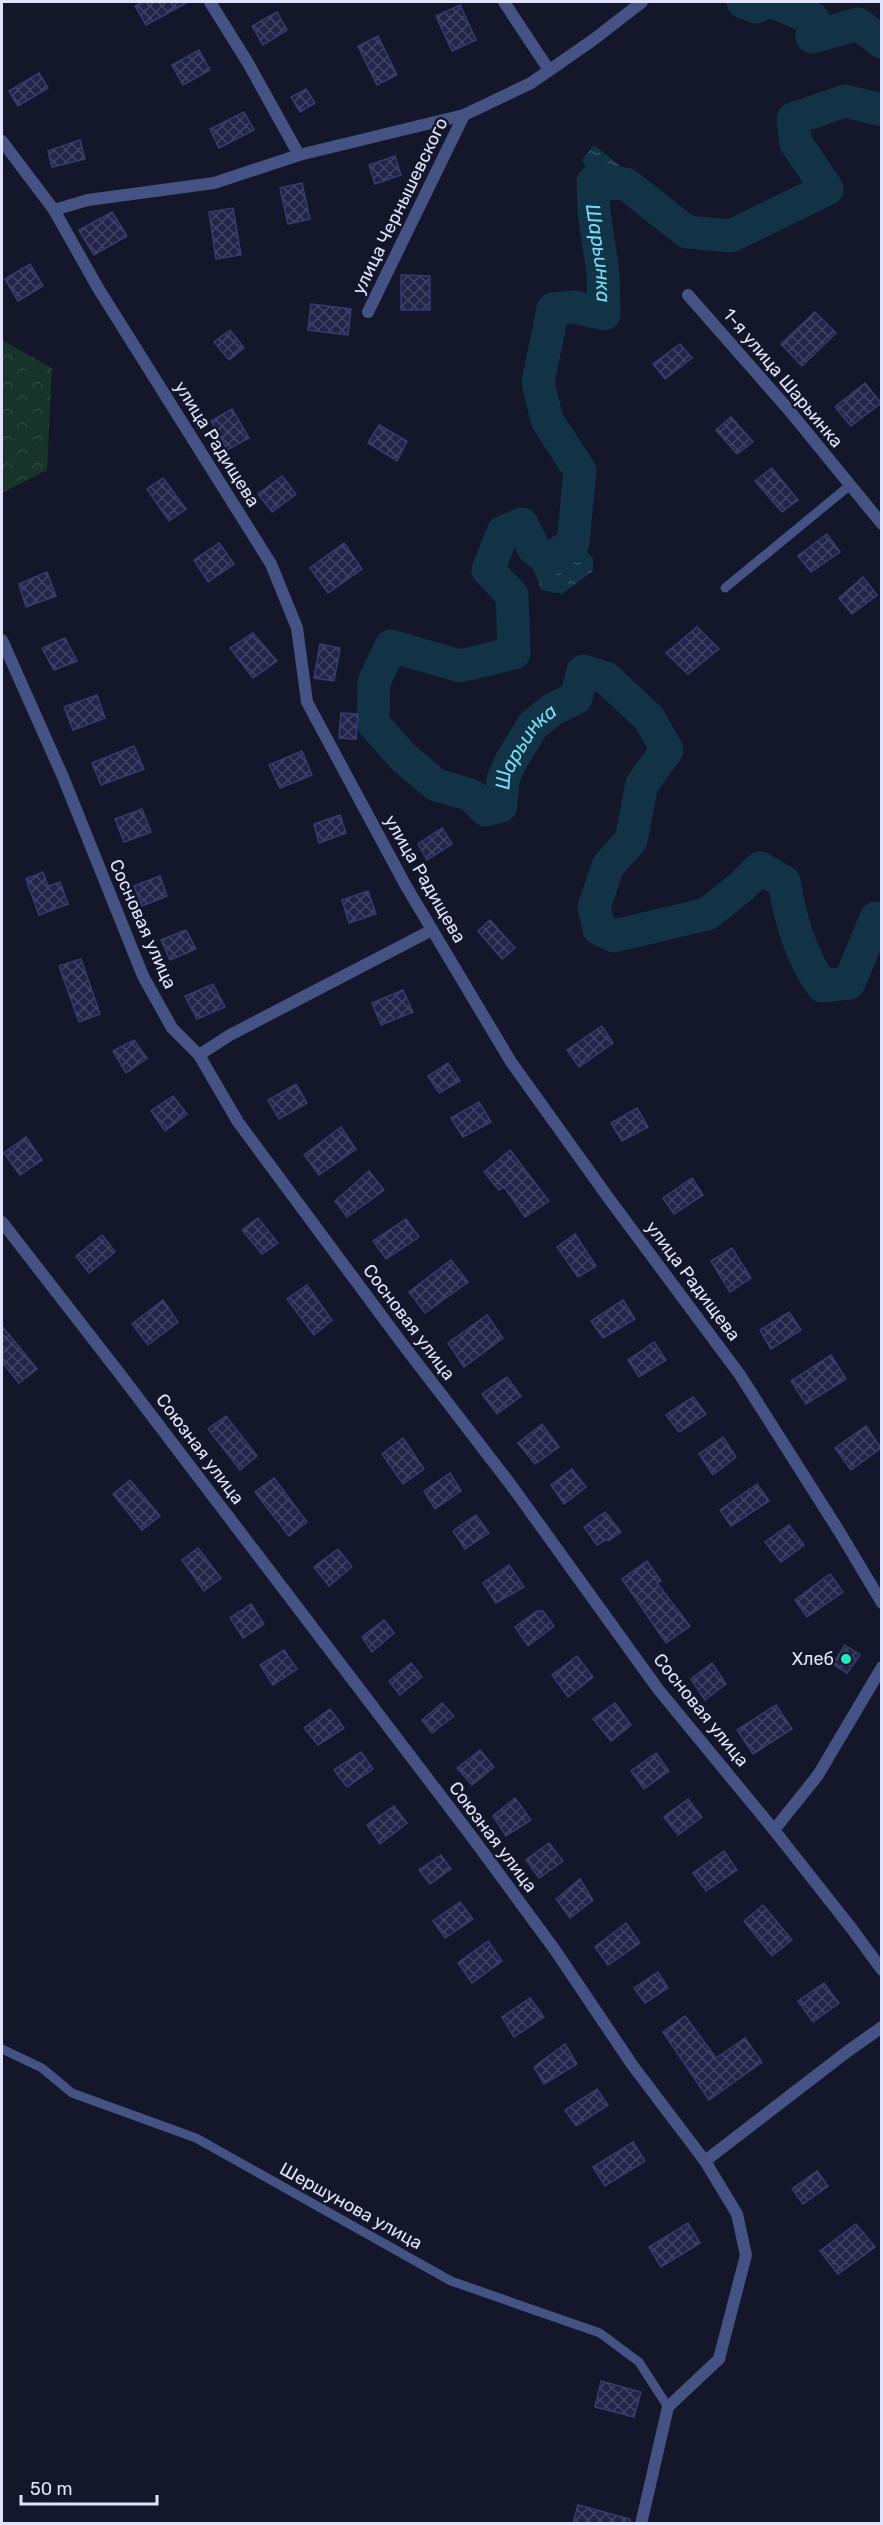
<svg xmlns="http://www.w3.org/2000/svg" width="883" height="2525" viewBox="0 0 883 2525" font-family="Rubik,sans-serif">
<style>
.forest{fill:url(#forest-crowns)}
.water{fill:url(#water-ripples)}
.lines{fill:none;stroke-linecap:round;stroke-linejoin:round}
.river{stroke:#113345;stroke-width:33}
.building{fill:url(#building-cross-hatch);stroke:#363b72;stroke-width:1.5}
.service{stroke:#445383;stroke-width:9}
.minor{stroke:#445383;stroke-width:12}
.poi-dot{fill:#1fe8c2;stroke:#141629;stroke-width:2}
.labels{text-anchor:middle;dominant-baseline:central;stroke-width:5;stroke-linejoin:round;paint-order:stroke}
.street-label{font-size:18px;fill:#dfe4fc;stroke:#141629}
.poi-label{font-size:18px;fill:#dfe4fc;stroke:#141629;text-anchor:end}
.water-label{font-size:20px;font-style:italic;fill:#78dcf1;stroke:#141629}
</style>
<defs>
<pattern id="forest-crowns" width="20" height="18" patternUnits="userSpaceOnUse" patternTransform="scale(1.5)"><rect width="20" height="18" fill="#17332a"/><path d="M2 6a3 3 0 1 1 6 0M12 15a3 3 0 1 1 6 0" fill="none" stroke="#2d473f"/></pattern>
<pattern id="water-ripples" width="26" height="14" patternUnits="userSpaceOnUse" patternTransform="scale(1.5)"><rect width="26" height="14" fill="#113345"/><path d="M2 4q2-2 4 0t4 0M15 11q2-2 4 0t4 0" fill="none" stroke="#335061"/></pattern>
<pattern id="building-cross-hatch" width="8" height="8" patternUnits="userSpaceOnUse" patternTransform="scale(1.5)"><rect width="8" height="8" fill="#222548"/><path d="M0 0l8 8M0 8l8-8" fill="none" stroke="#424463"/></pattern>
</defs>
<rect width="100%" height="100%" fill="#141629"/>
<!-- forest -->
<path class="forest" d="M 2,340 L 52,368 L 47,470 L 2,493 Z"/>
<!-- water -->
<g class="water">
<path d="M 594,145 L 624,169 L 614,194 L 599,192 L 582,160 Z"/>
<path d="M 580,545 L 593,558 L 593,571 L 562,594 L 541,590 L 529,557 L 546,549 L 550,560 Z"/>
</g>
<g class="lines">
<!-- river -->
<g class="river">
<path d="M 743,2 L 756,7 L 767,2"/>
<path d="M 774,2 L 813,19 L 812,37 L 858,24 L 882,42"/>
<path id="s1" d="M 882,110 L 845,101 L 793,119 L 796,143 L 827,189 L 731,236 L 687,232 L 626,184 L 593,182 L 594,213 L 603,272 L 604,314 L 575,307 L 553,309 L 538,382 L 547,420 L 580,471 L 573,543 L 549,560 L 534,549 L 522,524 L 503,532 L 488,570 L 512,595 L 514,653 L 460,666 L 391,646 L 374,682 L 373,723 L 403,757 L 436,785 L 471,795 L 486,810 L 501,806 L 503,779 L 511,761 L 533,725 L 553,709 L 576,698 L 583,671 L 606,678 L 649,718 L 667,750 L 642,784 L 631,840 L 608,866 L 594,907 L 599,929 L 614,936 L 707,914 L 741,887 L 760,868 L 784,882 C 791,921 800,954 822,986 L 849,983 L 876,918 L 882,919"/>
</g>
</g>
<!-- building -->
<g class="building">
<path d="M 143,2 L 188,2 L 146,25 L 135,6 Z"/>
<path d="M 460,5 L 476,40 L 452,51 L 436,16 Z"/>
<path d="M 277,12 L 287,30 L 263,45 L 252,26 Z"/>
<path d="M 378,36 L 397,75 L 377,85 L 358,46 Z"/>
<path d="M 199,50 L 210,70 L 183,85 L 172,65 Z"/>
<path d="M 39,73 L 48,88 L 18,106 L 9,91 Z"/>
<path d="M 306,89 L 315,103 L 300,112 L 291,97 Z"/>
<path d="M 244,112 L 254,130 L 219,148 L 210,129 Z"/>
<path d="M 80,140 L 85,159 L 52,167 L 48,151 Z"/>
<path d="M 395,156 L 401,175 L 375,184 L 369,165 Z"/>
<path d="M 302,183 L 310,219 L 288,224 L 280,188 Z"/>
<path d="M 233,208 L 241,255 L 216,259 L 209,212 Z"/>
<path d="M 112,212 L 127,236 L 94,255 L 79,230 Z"/>
<path d="M 30,264 L 43,286 L 18,301 L 5,279 Z"/>
<path d="M 401,275 L 430,276 L 430,310 L 401,310 Z"/>
<path d="M 311,304 L 351,309 L 348,335 L 308,330 Z"/>
<path d="M 815,312 L 836,333 L 802,366 L 781,344 Z"/>
<path d="M 230,330 L 244,348 L 229,360 L 214,342 Z"/>
<path d="M 680,344 L 692,358 L 665,379 L 653,364 Z"/>
<path d="M 865,383 L 881,403 L 851,426 L 835,407 Z"/>
<path d="M 232,409 L 249,438 L 227,450 L 211,421 Z"/>
<path d="M 731,417 L 753,442 L 737,454 L 716,430 Z"/>
<path d="M 379,425 L 407,441 L 397,461 L 368,443 Z"/>
<path d="M 772,468 L 798,500 L 782,512 L 755,481 Z"/>
<path d="M 282,476 L 296,494 L 272,512 L 258,494 Z"/>
<path d="M 163,478 L 186,509 L 169,521 L 147,489 Z"/>
<path d="M 827,534 L 840,552 L 811,572 L 798,556 Z"/>
<path d="M 219,543 L 234,564 L 208,582 L 194,560 Z"/>
<path d="M 344,543 L 362,569 L 328,593 L 310,568 Z"/>
<path d="M 47,572 L 56,596 L 26,607 L 19,584 Z"/>
<path d="M 863,577 L 877,595 L 852,614 L 839,598 Z"/>
<path d="M 697,627 L 719,649 L 688,674 L 666,653 Z"/>
<path d="M 253,633 L 277,661 L 253,678 L 230,648 Z"/>
<path d="M 65,638 L 77,661 L 54,670 L 42,648 Z"/>
<path d="M 320,644 L 340,648 L 334,681 L 314,678 Z"/>
<path d="M 97,695 L 105,718 L 73,730 L 64,707 Z"/>
<path d="M 341,713 L 358,714 L 356,739 L 339,738 Z"/>
<path d="M 134,746 L 144,769 L 101,785 L 92,763 Z"/>
<path d="M 302,751 L 312,775 L 280,788 L 269,765 Z"/>
<path d="M 142,809 L 151,832 L 124,842 L 115,819 Z"/>
<path d="M 340,815 L 346,833 L 319,843 L 314,824 Z"/>
<path d="M 442,828 L 452,844 L 427,860 L 418,844 Z"/>
<path d="M 43,872 L 48,886 L 60,882 L 68,904 L 39,915 L 26,879 Z"/>
<path d="M 160,876 L 167,896 L 142,906 L 134,886 Z"/>
<path d="M 368,891 L 376,914 L 349,923 L 342,900 Z"/>
<path d="M 490,920 L 515,948 L 502,959 L 478,931 Z"/>
<path d="M 186,930 L 196,949 L 170,960 L 161,940 Z"/>
<path d="M 81,959 L 100,1014 L 79,1022 L 59,966 Z"/>
<path d="M 213,984 L 225,1007 L 197,1019 L 185,996 Z"/>
<path d="M 403,990 L 413,1012 L 381,1025 L 372,1003 Z"/>
<path d="M 602,1026 L 613,1043 L 579,1067 L 567,1050 Z"/>
<path d="M 134,1040 L 147,1058 L 126,1073 L 113,1051 Z"/>
<path d="M 448,1063 L 460,1081 L 439,1093 L 428,1076 Z"/>
<path d="M 296,1084 L 307,1103 L 279,1119 L 268,1100 Z"/>
<path d="M 173,1096 L 187,1114 L 165,1131 L 151,1111 Z"/>
<path d="M 479,1102 L 491,1122 L 463,1137 L 451,1118 Z"/>
<path d="M 637,1108 L 648,1127 L 622,1141 L 611,1123 Z"/>
<path d="M 341,1127 L 356,1149 L 319,1175 L 304,1155 Z"/>
<path d="M 26,1137 L 42,1160 L 20,1175 L 4,1153 Z"/>
<path d="M 510,1150 L 549,1201 L 525,1217 L 504,1187 L 499,1190 L 484,1172 Z"/>
<path d="M 369,1171 L 384,1190 L 347,1217 L 335,1201 Z"/>
<path d="M 692,1178 L 703,1195 L 674,1214 L 663,1198 Z"/>
<path d="M 258,1218 L 278,1243 L 262,1254 L 242,1230 Z"/>
<path d="M 406,1219 L 419,1237 L 386,1259 L 373,1241 Z"/>
<path d="M 575,1234 L 596,1266 L 578,1277 L 557,1247 Z"/>
<path d="M 102,1235 L 115,1252 L 89,1273 L 76,1256 Z"/>
<path d="M 732,1248 L 751,1278 L 730,1292 L 711,1261 Z"/>
<path d="M 451,1260 L 468,1282 L 425,1313 L 409,1292 Z"/>
<path d="M 307,1285 L 332,1320 L 314,1335 L 287,1299 Z"/>
<path d="M 163,1300 L 178,1322 L 148,1345 L 132,1324 Z"/>
<path d="M 623,1300 L 635,1319 L 603,1338 L 591,1321 Z"/>
<path d="M 789,1312 L 801,1330 L 771,1349 L 760,1330 Z"/>
<path d="M 487,1315 L 503,1338 L 464,1367 L 448,1343 Z"/>
<path d="M 2,1326 L 37,1369 L 19,1383 L 2,1362 Z"/>
<path d="M 654,1342 L 666,1360 L 639,1377 L 628,1360 Z"/>
<path d="M 831,1355 L 846,1379 L 806,1404 L 791,1381 Z"/>
<path d="M 507,1377 L 521,1396 L 497,1414 L 482,1394 Z"/>
<path d="M 693,1397 L 706,1414 L 679,1432 L 666,1415 Z"/>
<path d="M 226,1416 L 257,1456 L 240,1470 L 208,1429 Z"/>
<path d="M 542,1424 L 559,1447 L 535,1464 L 518,1443 Z"/>
<path d="M 866,1426 L 881,1448 L 851,1470 L 835,1448 Z"/>
<path d="M 723,1437 L 736,1457 L 713,1475 L 699,1454 Z"/>
<path d="M 403,1438 L 424,1469 L 403,1484 L 382,1454 Z"/>
<path d="M 572,1469 L 586,1487 L 564,1504 L 551,1485 Z"/>
<path d="M 450,1473 L 461,1491 L 435,1509 L 424,1491 Z"/>
<path d="M 274,1478 L 307,1522 L 289,1536 L 255,1492 Z"/>
<path d="M 130,1480 L 160,1516 L 142,1530 L 113,1494 Z"/>
<path d="M 757,1484 L 769,1501 L 731,1526 L 720,1510 Z"/>
<path d="M 605,1512 L 621,1532 L 608,1541 L 607,1539 L 597,1545 L 584,1527 Z"/>
<path d="M 476,1515 L 489,1533 L 465,1549 L 453,1531 Z"/>
<path d="M 789,1525 L 804,1545 L 781,1562 L 765,1542 Z"/>
<path d="M 198,1548 L 221,1578 L 204,1591 L 182,1560 Z"/>
<path d="M 338,1549 L 352,1567 L 329,1586 L 314,1567 Z"/>
<path d="M 647,1561 L 661,1581 L 657,1583 L 690,1626 L 666,1643 L 622,1579 Z"/>
<path d="M 509,1565 L 524,1587 L 496,1603 L 483,1583 Z"/>
<path d="M 830,1574 L 843,1592 L 807,1617 L 795,1600 Z"/>
<path d="M 251,1604 L 264,1624 L 243,1638 L 230,1618 Z"/>
<path d="M 537,1611 L 543,1611 L 554,1626 L 528,1646 L 515,1627 Z"/>
<path d="M 384,1620 L 394,1633 L 372,1652 L 362,1637 Z"/>
<path d="M 845,1645 L 860,1655 L 847,1673 L 833,1664 Z"/>
<path d="M 284,1650 L 297,1669 L 273,1685 L 260,1665 Z"/>
<path d="M 577,1656 L 593,1677 L 568,1697 L 552,1675 Z"/>
<path d="M 411,1663 L 422,1677 L 400,1695 L 389,1681 Z"/>
<path d="M 712,1663 L 726,1684 L 705,1700 L 691,1679 Z"/>
<path d="M 442,1703 L 454,1716 L 432,1733 L 422,1720 Z"/>
<path d="M 615,1703 L 631,1725 L 611,1741 L 593,1719 Z"/>
<path d="M 776,1705 L 792,1729 L 753,1754 L 737,1730 Z"/>
<path d="M 330,1709 L 344,1728 L 318,1745 L 304,1728 Z"/>
<path d="M 480,1750 L 494,1767 L 472,1785 L 457,1768 Z"/>
<path d="M 361,1752 L 373,1769 L 347,1787 L 334,1770 Z"/>
<path d="M 656,1753 L 669,1771 L 644,1789 L 631,1771 Z"/>
<path d="M 515,1798 L 531,1820 L 506,1836 L 493,1816 Z"/>
<path d="M 688,1799 L 702,1817 L 678,1835 L 664,1817 Z"/>
<path d="M 394,1806 L 407,1823 L 380,1844 L 367,1825 Z"/>
<path d="M 549,1843 L 563,1861 L 539,1878 L 526,1860 Z"/>
<path d="M 724,1851 L 737,1870 L 706,1891 L 693,1873 Z"/>
<path d="M 441,1855 L 451,1869 L 430,1884 L 419,1870 Z"/>
<path d="M 580,1879 L 593,1900 L 570,1918 L 556,1899 Z"/>
<path d="M 460,1902 L 473,1919 L 445,1938 L 433,1921 Z"/>
<path d="M 763,1905 L 792,1940 L 772,1956 L 744,1921 Z"/>
<path d="M 626,1923 L 640,1943 L 608,1965 L 595,1947 Z"/>
<path d="M 488,1941 L 502,1961 L 472,1983 L 458,1963 Z"/>
<path d="M 658,1972 L 668,1988 L 645,2003 L 634,1988 Z"/>
<path d="M 824,1983 L 839,2003 L 813,2022 L 798,2001 Z"/>
<path d="M 530,1998 L 544,2017 L 514,2037 L 502,2017 Z"/>
<path d="M 685,2016 L 716,2058 L 745,2038 L 762,2062 L 709,2100 L 663,2032 Z"/>
<path d="M 565,2044 L 577,2064 L 544,2084 L 534,2067 Z"/>
<path d="M 597,2089 L 608,2105 L 576,2126 L 565,2110 Z"/>
<path d="M 633,2142 L 645,2161 L 605,2186 L 593,2167 Z"/>
<path d="M 817,2171 L 828,2186 L 803,2204 L 792,2189 Z"/>
<path d="M 688,2223 L 700,2243 L 661,2267 L 649,2247 Z"/>
<path d="M 856,2224 L 875,2247 L 838,2274 L 820,2251 Z"/>
<path d="M 601,2381 L 641,2392 L 634,2417 L 595,2407 Z"/>
<path d="M 578,2505 L 630,2519 L 630,2523 L 573,2523 Z"/>
</g>
<g class="lines">
<!-- service -->
<g class="service">
<path d="M 725,588 L 849,486"/>
<path d="M 2,2049 L 42,2068 L 72,2093 L 196,2138 L 451,2281 L 600,2333 L 639,2362 L 668,2407"/>
</g>
<!-- minor -->
<g class="minor">
<path d="M 210,2 L 248,63 L 299,155"/>
<path d="M 504,2 L 549,70"/>
<path d="M 2,141 L 54,210 L 98,288 L 271,564 L 297,628 L 307,702 L 406,886 L 511,1062 L 610,1200 L 740,1375 L 839,1531 L 882,1603"/>
<path d="M 54,210 L 88,200 L 214,183 L 299,155 L 464,115 L 531,83 L 593,40 L 642,2"/>
<path d="M 688,295 L 788,409 L 882,524"/>
<path d="M 368,312 L 464,115"/>
<path d="M 2,640 L 63,777 L 143,976 L 172,1028 L 199,1055 L 238,1122 L 401,1342 L 511,1485 L 658,1689 L 774,1830 L 852,1929 L 882,1970"/>
<path d="M 199,1055 L 230,1035 L 432,930"/>
<path d="M 2,1222 L 120,1374 L 472,1837 L 555,1950 L 633,2066 L 705,2161 L 737,2214 L 746,2255 L 719,2359 L 668,2407 L 641,2524"/>
<path d="M 774,1830 L 818,1775 L 882,1667"/>
<path d="M 705,2161 L 848,2051 L 882,2027"/>
</g>
</g>
<!-- markers -->
<circle class="poi-dot" cx="846" cy="1659" r="6"/>
<g class="labels">
<!-- street labels -->
<g class="street-label">
<text transform="translate(400 206) rotate(-64)">улица Чернышевского</text>
<text transform="translate(783 378) rotate(50)">1-я улица Шарьинка</text>
<text transform="translate(217 444) rotate(58)">улица Радищева</text>
<text transform="translate(425 879) rotate(60)">улица Радищева</text>
<text transform="translate(143 924) rotate(66)">Сосновая улица</text>
<text transform="translate(693 1281) rotate(53)">улица Радищева</text>
<text transform="translate(409 1322) rotate(53)">Сосновая улица</text>
<text transform="translate(200 1449) rotate(53)">Союзная улица</text>
<text transform="translate(701 1710) rotate(51)">Сосновая улица</text>
<text transform="translate(493 1837) rotate(53)">Союзная улица</text>
<text transform="translate(351 2206) rotate(29)">Шершунова улица</text>
</g>
<!-- poi labels -->
<g class="poi-label">
<text x="834" y="1659">Хлеб</text>
</g>
<!-- water labels -->
<g class="water-label">
<text stroke="none"><textPath href="#s1" startOffset="506">Шарьинка</textPath></text>
<text stroke="none"><textPath href="#s1" startOffset="1532">Шарьинка</textPath></text>
</g>
</g>
<!-- border -->
<rect width="883" height="2525" fill="none" stroke="#dfe4fc" stroke-width="6"/>
<!-- scale -->
<path d="M21 2495v9h136v-9" fill="none" stroke="#dfe4fc" stroke-width="3"/>
<text x="30" y="2495" font-size="18" fill="#dfe4fc" stroke="#141629" stroke-width="4.5" paint-order="stroke">50 m</text>
</svg>
